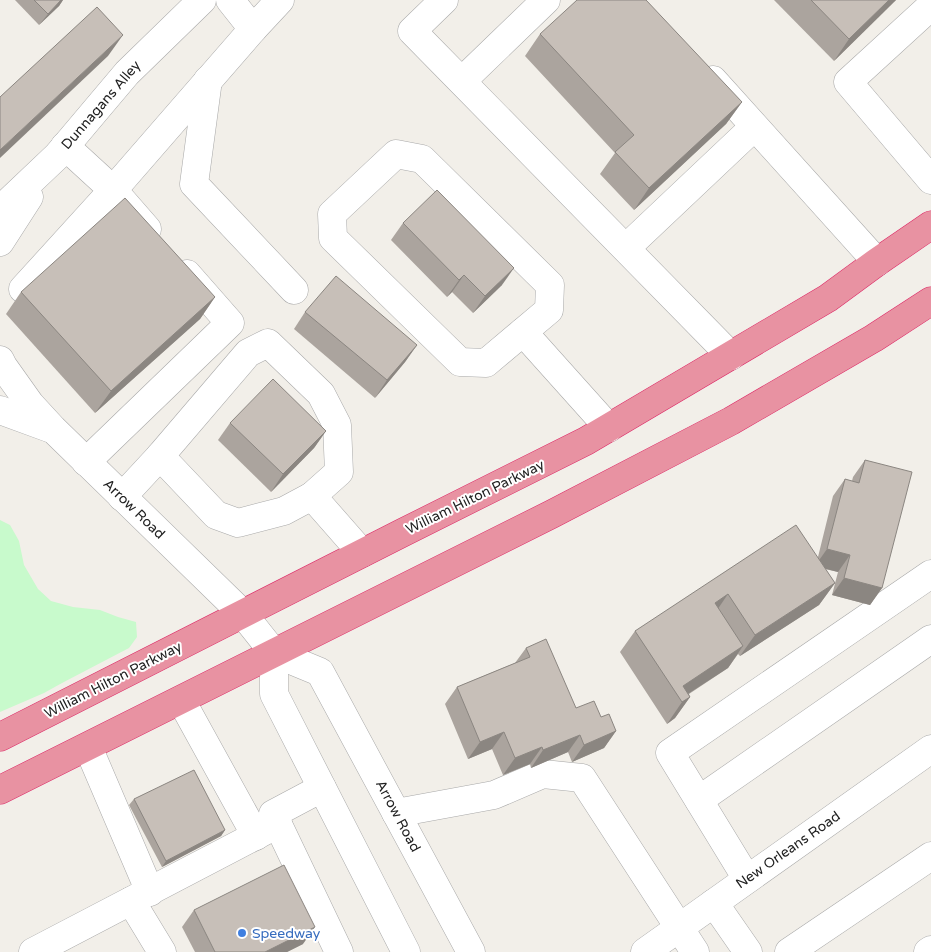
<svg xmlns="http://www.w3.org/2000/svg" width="931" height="952" viewBox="0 0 931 952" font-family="'Varela Round',sans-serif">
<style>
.park{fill:#c8facc}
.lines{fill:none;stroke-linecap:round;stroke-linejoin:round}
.minor-casing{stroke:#a9a9a9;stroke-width:29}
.highway-casing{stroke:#dc2a67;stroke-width:29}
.minor{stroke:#fff;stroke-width:28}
.highway{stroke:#e892a2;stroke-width:28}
.wall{fill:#aba49e}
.shaded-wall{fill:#8b8681}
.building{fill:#c7bfb8;stroke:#8b8681}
.shop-dot{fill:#3f7fe0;stroke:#fff;stroke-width:2}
.labels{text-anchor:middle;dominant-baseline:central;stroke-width:4;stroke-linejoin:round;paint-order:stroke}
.street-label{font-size:14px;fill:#222;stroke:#fff}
.shop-label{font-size:14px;fill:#366cbe;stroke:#fff;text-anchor:start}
</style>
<rect width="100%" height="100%" fill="#f2efe9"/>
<!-- park -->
<path class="park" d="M 0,520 L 10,525 L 19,541 L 24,565 L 38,589 L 51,601 L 73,607 L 100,610 L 118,617 L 136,622 L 137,637 L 129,648 L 62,683 L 44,693 L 0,712 Z"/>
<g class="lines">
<defs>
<g id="minor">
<path d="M 444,0 L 412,31 L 731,356"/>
<path d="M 931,6 L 848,82 L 931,180"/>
<path d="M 253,29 L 280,0"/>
<path d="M 208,80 L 194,184 L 294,290"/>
<path d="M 713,80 L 877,262"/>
<path d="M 462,81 L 546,0"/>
<path d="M 396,154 L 422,159 L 550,285 L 549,310 L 486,363 L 460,362 L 333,238 L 332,214 Z"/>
<path d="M 0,210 L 57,156 L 127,73 L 202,0"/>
<path d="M 147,229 L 113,190 L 253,29 L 230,0"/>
<path d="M 0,242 L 29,197"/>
<path d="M 626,248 L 754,127"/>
<path d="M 23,289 L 113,190 L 65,146"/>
<path d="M 523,332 L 609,428"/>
<path d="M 0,360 L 3,366 L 30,404 L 53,429 L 243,614 L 274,653 L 320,672 L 471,952"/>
<path d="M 0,410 L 49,428"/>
<path d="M 160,456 L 248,353 L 268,343 L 321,394 L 337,425 L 339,472 L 312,496"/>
<path d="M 86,462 L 230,323 L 187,274"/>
<path d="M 122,497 L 160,456 L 216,515 L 238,523 L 284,511 L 312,496 L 362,553"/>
<path d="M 274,653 L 274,694 L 406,952"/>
<path d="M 181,700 L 256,836"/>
<path d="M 88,747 L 150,892"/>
<path d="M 322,788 L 273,814 L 339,952"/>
<path d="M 699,800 L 931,639"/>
<path d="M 396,813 L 494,795 L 543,774 L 582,778 L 695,952"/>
<path d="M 747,879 L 670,753 L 931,574"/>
<path d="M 131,901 L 162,952"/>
<path d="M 714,903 L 748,952"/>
<path d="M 33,952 L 278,824"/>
<path d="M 645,952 L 931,749"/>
<path d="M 789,952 L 931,856"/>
<path d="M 928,952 L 931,950"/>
</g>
<g id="highway">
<path d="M 0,737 L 404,532 L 586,441 L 828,298 L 877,262 L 931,225"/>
<path d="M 0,790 L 552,514 L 731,421 L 874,338 L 931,301"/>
</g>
</defs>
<!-- minor casing -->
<use href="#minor" class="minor-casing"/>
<!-- highway casing -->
<use href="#highway" class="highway-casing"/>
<!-- minor -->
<use href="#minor" class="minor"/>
<!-- highway -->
<use href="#highway" class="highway"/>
</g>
<!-- wall -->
<g class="wall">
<path d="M 15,0 L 63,0 L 59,6 L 39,25 Z"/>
<path d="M 774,0 L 896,0 L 834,61 Z"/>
<path d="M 540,34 L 742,102 L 726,124 L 634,210 L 600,174 L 615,153 L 525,56 Z"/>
<path d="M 403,223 L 502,285 L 473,313 L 452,292 L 447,297 L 391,240 Z"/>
<path d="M 21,292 L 215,297 L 200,319 L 95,413 L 6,314 Z"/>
<path d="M 305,312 L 417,345 L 405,362 L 375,398 L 294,329 Z"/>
<path d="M 230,423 L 326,431 L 314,448 L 271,492 L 218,440 Z"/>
<path d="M 865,460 L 882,588 L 870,605 L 832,595 L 838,572 L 825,569 L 835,583 L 819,605 L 740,656 L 738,654 L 728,668 L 689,694 L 690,697 L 675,718 L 667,724 L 620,652 L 635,631 L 818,557 L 833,496 L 845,479 L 852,481 L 853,477 Z"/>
<path d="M 526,648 L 576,708 L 601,717 L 616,731 L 604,748 L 572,762 L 568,752 L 531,768 L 530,764 L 503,775 L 492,749 L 468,759 L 445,704 L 457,687 L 515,663 Z"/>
<path d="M 134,799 L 225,830 L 221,836 L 162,867 L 129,805 Z"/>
<path d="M 194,910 L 303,944 L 287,952 L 195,952 L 182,927 Z"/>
</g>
<!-- shaded-wall -->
<g class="shaded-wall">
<path d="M 61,0 L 63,0 L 59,6 L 39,25 L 48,14 Z"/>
<path d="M 889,0 L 896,0 L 834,61 L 849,39 Z"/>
<path d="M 123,35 L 108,56 L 0,158 L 0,150 Z"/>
<path d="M 742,102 L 726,124 L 634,210 L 649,188 Z"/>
<path d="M 514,268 L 502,285 L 473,313 L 485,296 Z"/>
<path d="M 464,275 L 452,292 L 447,297 L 459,280 Z"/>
<path d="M 215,297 L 200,319 L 95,413 L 111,391 Z"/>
<path d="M 417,345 L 405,362 L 375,398 L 387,380 Z"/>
<path d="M 326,431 L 314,448 L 271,492 L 283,474 Z"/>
<path d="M 827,549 L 850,555 L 838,572 L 815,566 Z"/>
<path d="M 844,578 L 882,588 L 870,605 L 832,595 Z"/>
<path d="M 835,583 L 819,605 L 740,656 L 755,635 Z"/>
<path d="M 728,594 L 713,616 L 715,603 Z"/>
<path d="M 743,646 L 728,668 L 680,699 L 683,686 Z"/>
<path d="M 690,697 L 675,718 L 667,724 L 682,702 Z"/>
<path d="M 616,731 L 604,748 L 572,762 L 584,745 Z"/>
<path d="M 504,732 L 492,749 L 468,759 L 480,742 Z"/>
<path d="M 580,735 L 568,752 L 531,768 L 543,750 Z"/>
<path d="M 542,747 L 530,764 L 503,775 L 515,758 Z"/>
<path d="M 225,830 L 221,836 L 162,867 L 166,861 Z"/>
<path d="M 315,927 L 303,944 L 287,952 L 265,952 Z"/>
</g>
<!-- building -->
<g class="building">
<path d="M 34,0 L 61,0 L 48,14 Z"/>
<path d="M 577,0 L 646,0 L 742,102 L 649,188 L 615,152 L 634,135 L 540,34 Z"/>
<path d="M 811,0 L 889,0 L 849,39 Z"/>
<path d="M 97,7 L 123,35 L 0,150 L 0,97 Z"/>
<path d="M 437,190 L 514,268 L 485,296 L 464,275 L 459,280 L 403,223 Z"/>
<path d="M 125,198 L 215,297 L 111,391 L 21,292 Z"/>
<path d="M 336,276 L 417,345 L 387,380 L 305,312 Z"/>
<path d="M 273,379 L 326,431 L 283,474 L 230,423 Z"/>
<path d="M 865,460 L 912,472 L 882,588 L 844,578 L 850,555 L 827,549 L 845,479 L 859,483 Z"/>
<path d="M 796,525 L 835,583 L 755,635 L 728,594 L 715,603 L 743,646 L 683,686 L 690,697 L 682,702 L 635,631 Z"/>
<path d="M 546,639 L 576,708 L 594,701 L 601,717 L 609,714 L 616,731 L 584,745 L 580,735 L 543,750 L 542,747 L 515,758 L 504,732 L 480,742 L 457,687 L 530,657 L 526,648 Z"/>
<path d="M 194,770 L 225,830 L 166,861 L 134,799 Z"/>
<path d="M 284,865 L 315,927 L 265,952 L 215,952 L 194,910 Z"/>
</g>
<!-- markers -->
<circle class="shop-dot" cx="242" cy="933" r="5"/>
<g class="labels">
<!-- street labels -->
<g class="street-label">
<text transform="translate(101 105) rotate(-49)">Dunnagans Alley</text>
<text transform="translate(475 497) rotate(-26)">William Hilton Parkway</text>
<text transform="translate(134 509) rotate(44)">Arrow Road</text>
<text transform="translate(113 680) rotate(-27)">William Hilton Parkway</text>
<text transform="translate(398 816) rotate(62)">Arrow Road</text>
<text transform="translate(788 850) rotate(-35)">New Orleans Road</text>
</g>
<!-- shop labels -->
<g class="shop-label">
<text x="252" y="933">Speedway</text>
</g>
</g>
</svg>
